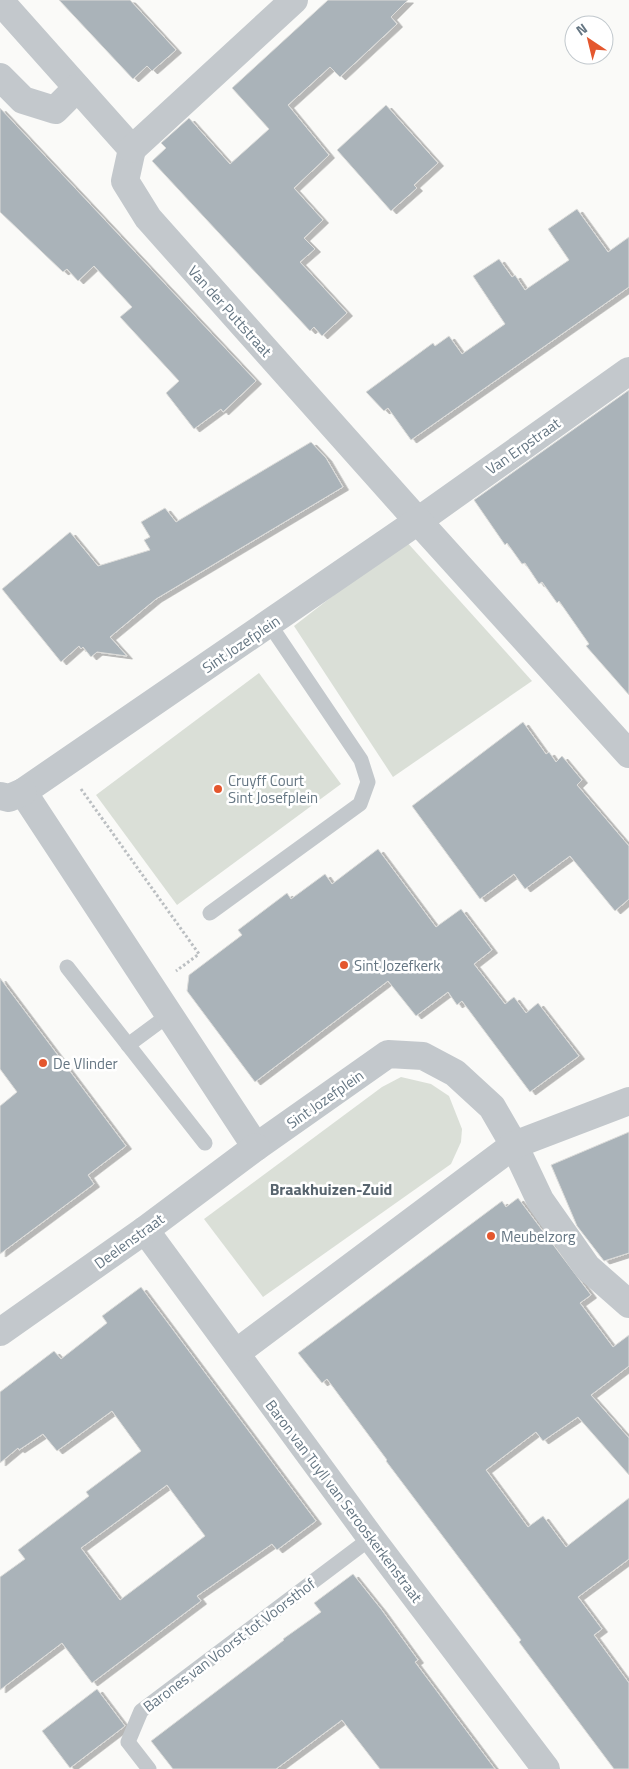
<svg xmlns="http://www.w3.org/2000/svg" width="629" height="1769" viewBox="0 0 629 1769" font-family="'Titillium Web',sans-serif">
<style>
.green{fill:#dadfd7}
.building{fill:#aab3b9;stroke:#dcdcda;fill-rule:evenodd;filter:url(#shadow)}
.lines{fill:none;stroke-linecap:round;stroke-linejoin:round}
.path{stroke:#bbbfc2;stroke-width:3;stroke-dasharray:2.5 2.5;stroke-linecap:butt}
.service{stroke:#c3c8cc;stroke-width:15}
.minor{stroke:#c3c8cc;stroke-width:28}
.poi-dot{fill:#e4572e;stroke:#fff;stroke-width:2}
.labels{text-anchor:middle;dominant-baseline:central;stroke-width:5;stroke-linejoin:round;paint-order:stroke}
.street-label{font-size:15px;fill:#657683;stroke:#fff}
.poi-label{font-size:15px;fill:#657683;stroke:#fff;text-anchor:start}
.neighbourhood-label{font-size:16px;font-weight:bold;fill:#57646e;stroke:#fff}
</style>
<defs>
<filter id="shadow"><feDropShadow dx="5.5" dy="3" stdDeviation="0" flood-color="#0004"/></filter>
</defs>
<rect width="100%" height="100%" fill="#fafaf8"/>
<!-- green -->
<g class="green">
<path d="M 405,540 L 532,681 L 393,777 L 294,626 Z"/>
<path d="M 259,673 L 341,784 L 177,905 L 96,795 Z"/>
<path d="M 401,1077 L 431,1084 L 449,1096 L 462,1129 L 461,1142 L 451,1164 L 263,1297 L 204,1219 L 382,1087 Z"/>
</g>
<!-- building -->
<g class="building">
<path d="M 59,0 L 130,0 L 176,50 L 152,71 L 147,66 L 133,79 Z"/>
<path d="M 328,0 L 408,0 L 391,17 L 397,24 L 340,77 L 330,67 L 288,105 L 329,155 L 294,188 L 323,220 L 304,238 L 315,249 L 300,262 L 347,313 L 322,336 L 314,327 L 310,331 L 152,161 L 166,148 L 161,143 L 189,118 L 230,164 L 269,129 L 232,88 Z"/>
<path d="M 386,105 L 438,163 L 414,185 L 417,188 L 391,211 L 337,150 Z"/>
<path d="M 0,108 L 256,381 L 223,412 L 221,409 L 194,429 L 166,393 L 179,381 L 120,317 L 132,307 L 94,266 L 78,281 L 67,269 L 63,272 L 0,212 Z"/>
<path d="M 577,209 L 608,252 L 629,237 L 629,287 L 411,440 L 388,408 L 384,411 L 366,392 L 433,343 L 435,346 L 449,336 L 462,354 L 505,324 L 473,276 L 499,259 L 512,277 L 515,275 L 525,290 L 569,260 L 548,229 Z"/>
<path d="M 629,390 L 629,695 L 586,646 L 589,644 L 559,601 L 557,603 L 542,582 L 539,584 L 525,563 L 522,564 L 507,543 L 505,545 L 474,500 Z"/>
<path d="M 311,442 L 326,458 L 343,487 L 156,599 L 110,637 L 127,656 L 97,652 L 91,657 L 83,647 L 81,649 L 79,646 L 61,662 L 2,589 L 70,532 L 98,566 L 150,550 L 144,540 L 150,537 L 141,522 L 165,508 L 176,522 Z"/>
<path d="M 523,722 L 546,754 L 549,752 L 556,762 L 562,756 L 582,780 L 577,785 L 629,846 L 629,899 L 615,911 L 570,856 L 525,889 L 514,874 L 480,899 L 412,806 Z"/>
<path d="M 378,849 L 436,927 L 461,909 L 492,950 L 474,964 L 505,1004 L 514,997 L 526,1013 L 538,1003 L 579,1056 L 530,1092 L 462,1001 L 457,1005 L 448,992 L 416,1016 L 388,981 L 255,1082 L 187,991 L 189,975 L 242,935 L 238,930 L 287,893 L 291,899 L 325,874 L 332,884 Z"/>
<path d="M 0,978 L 126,1146 L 88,1175 L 94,1184 L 0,1254 L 0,1106 L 17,1092 L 0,1069 Z"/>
<path d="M 629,1132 L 629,1253 L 604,1261 L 577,1226 L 551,1165 Z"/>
<path d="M 518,1198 L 591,1295 L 580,1303 L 613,1347 L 629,1335 L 629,1366 L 591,1395 L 629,1438 L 629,1475 L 578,1417 L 543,1441 L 536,1432 L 486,1470 L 528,1527 L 543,1516 L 566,1547 L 629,1498 L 629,1559 L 578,1597 L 602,1629 L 594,1635 L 629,1683 L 629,1769 L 614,1769 L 519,1642 L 521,1640 L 386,1461 L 387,1460 L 327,1379 L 322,1383 L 298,1353 L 502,1201 L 506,1207 Z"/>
<path d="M 141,1287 L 316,1521 L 277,1550 L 272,1544 L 197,1596 L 201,1601 L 92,1683 L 62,1643 L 0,1690 L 0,1577 L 25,1559 L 18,1550 L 89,1496 L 86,1492 L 141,1451 L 112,1411 L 57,1451 L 43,1434 L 19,1450 L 18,1448 L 0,1463 L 0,1392 L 54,1351 L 61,1359 L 107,1323 L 102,1316 ZM 167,1485 L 205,1536 L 120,1600 L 81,1548 Z"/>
<path d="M 353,1574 L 381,1609 L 418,1660 L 415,1662 L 495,1769 L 380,1769 L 342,1720 L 276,1769 L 173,1769 L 151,1741 L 284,1640 L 283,1639 L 321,1612 L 314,1603 Z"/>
<path d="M 97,1689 L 125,1726 L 70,1768 L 42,1731 Z"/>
</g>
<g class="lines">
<!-- path -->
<path class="path" d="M 81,789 L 199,954 L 176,971"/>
<!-- service -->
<g class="service">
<path d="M 210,913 L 360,804 L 368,782 L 361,760 L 270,625"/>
<path d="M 67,967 L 205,1143"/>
<path d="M 128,1045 L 170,1014"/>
<path d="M 149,1769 L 128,1742 L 141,1711 L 371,1538"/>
</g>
<!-- minor -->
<g class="minor">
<path d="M 0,1 L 132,149 L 125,181 L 148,218 L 418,521 L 629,371"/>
<path d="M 0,77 L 23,100 L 55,110 L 77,88"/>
<path d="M 132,149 L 294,0"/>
<path d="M 629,754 L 418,521 L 23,792 L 256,1147 L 388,1054 L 423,1056 L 455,1073 L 492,1107 L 514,1145 L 540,1200 L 587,1267 L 629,1304"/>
<path d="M 0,796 L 9,798 L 23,792"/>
<path d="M 145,1230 L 371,1538 L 546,1769"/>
<path d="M 0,1332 L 145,1230 L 256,1147"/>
<path d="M 236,1353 L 514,1145 L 629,1101"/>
</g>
</g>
<!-- markers -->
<g class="poi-dot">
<circle cx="218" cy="789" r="5"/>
<circle cx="344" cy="965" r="5"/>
<circle cx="43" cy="1063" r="5"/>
<circle cx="491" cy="1236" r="5"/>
</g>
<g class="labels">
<!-- street labels -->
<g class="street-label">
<text transform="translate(230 311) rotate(48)">Van der Puttstraat</text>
<text transform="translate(523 446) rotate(-35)">Van Erpstraat</text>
<text transform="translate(241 644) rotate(-34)">Sint Jozefplein</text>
<text transform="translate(325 1099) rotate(-35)">Sint Jozefplein</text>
<text transform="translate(129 1241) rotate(-36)">Deelenstraat</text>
<text transform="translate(344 1501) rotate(53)">Baron van Tuyll van Serooskerkenstraat</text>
<text transform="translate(229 1645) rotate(-37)">Barones van Voorst tot Voorsthof</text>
</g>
<!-- poi labels -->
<g class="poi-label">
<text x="228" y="780">Cruyff Court<tspan x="228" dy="17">Sint Josefplein</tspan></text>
<text x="354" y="965">Sint Jozefkerk</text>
<text x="53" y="1063">De Vlinder</text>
<text x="501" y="1236">Meubelzorg</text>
</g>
<!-- neighbourhood labels -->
<g class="neighbourhood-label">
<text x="331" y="1189">Braakhuizen-Zuid</text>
</g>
</g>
<!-- north arrow -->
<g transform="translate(589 40) rotate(325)"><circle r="24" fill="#ffffff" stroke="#c1c8cd"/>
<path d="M0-4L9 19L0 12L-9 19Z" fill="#e4572e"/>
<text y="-8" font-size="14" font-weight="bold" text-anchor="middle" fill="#657683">N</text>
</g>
</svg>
